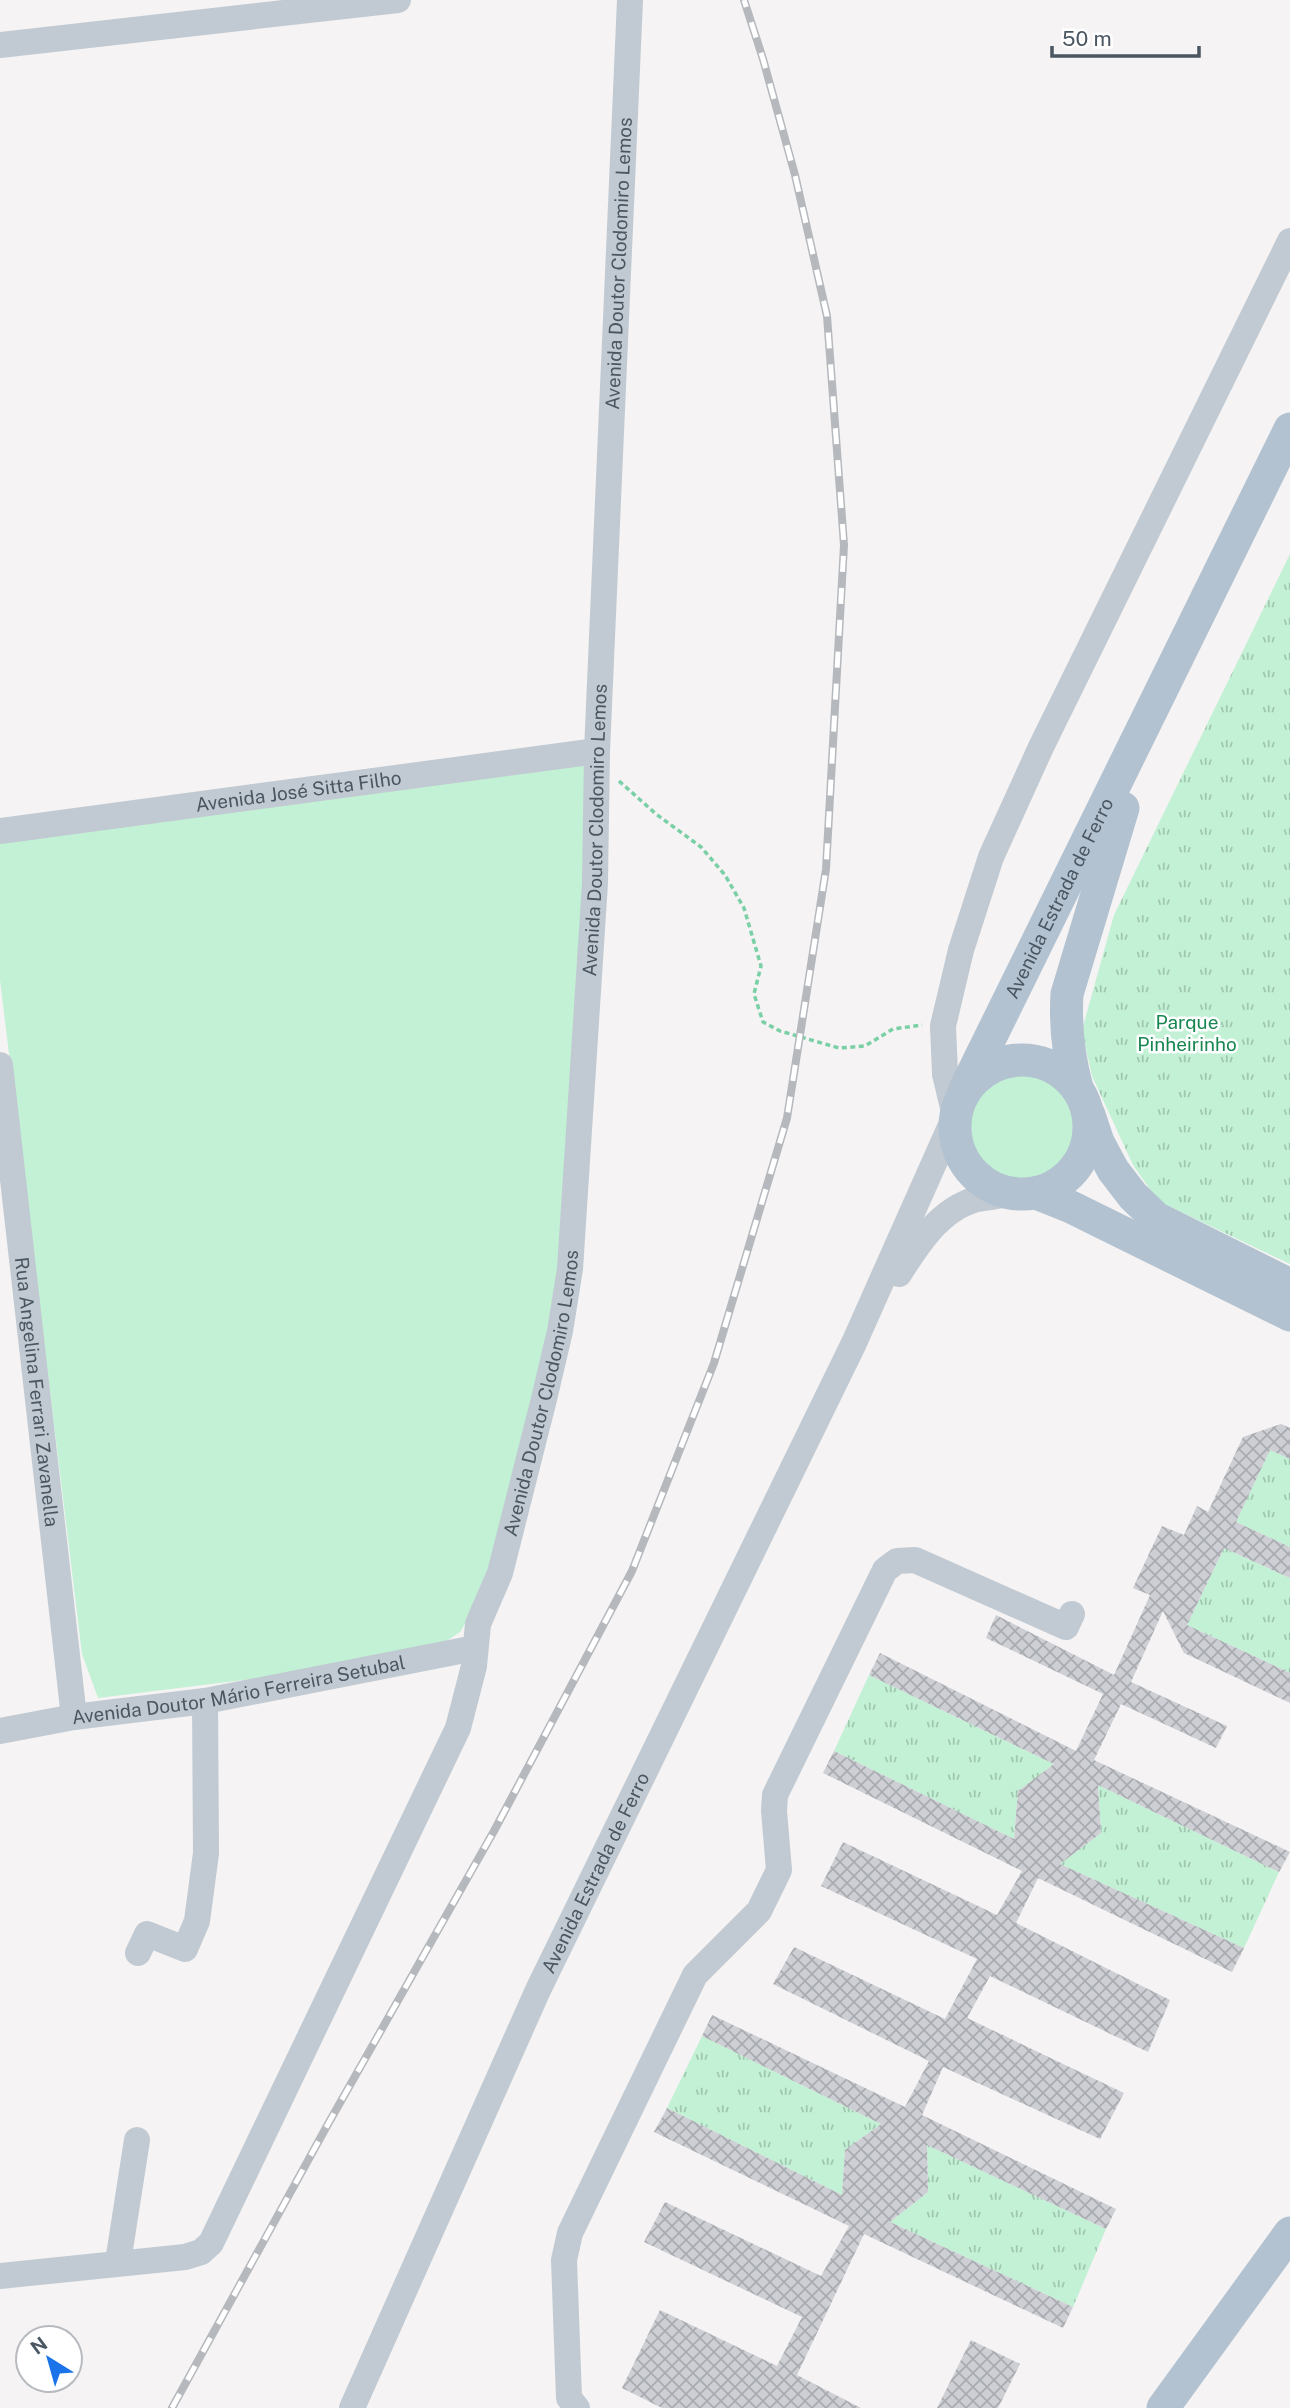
<svg xmlns="http://www.w3.org/2000/svg" width="1290" height="2408" viewBox="0 0 1290 2408" font-family="'Public Sans',sans-serif">
<style>
.green{fill:#c3f1d5}
.park{fill:url(#park-tufts)}
.building{fill:url(#building-cross-hatch)}
.lines{fill:none;stroke-linecap:round;stroke-linejoin:round}
.path{stroke:#7ad0a6;stroke-width:3.5;stroke-dasharray:5 3.5;stroke-linecap:butt}
.minor{stroke:#c1cad2;stroke-width:26}
.major{stroke:#b3c2d1;stroke-width:33}
.rail-casing{stroke:#b5b8bd;stroke-width:8}
.rail{stroke:#fff;stroke-width:5;stroke-dasharray:16;stroke-linecap:butt}
.labels{text-anchor:middle;dominant-baseline:central;stroke-width:5;stroke-linejoin:round;paint-order:stroke}
.street-label{font-size:19px;fill:#4a5661;stroke:#fff}
.park-label{font-size:19px;fill:#17864f;stroke:#fff}
</style>
<defs>
<pattern id="park-tufts" width="24" height="20" patternUnits="userSpaceOnUse" patternTransform="scale(1.75)"><rect width="24" height="20" fill="#c3f1d5"/><path d="M3 7l-1-3M5 7V3M7 7l1-3M15 17l-1-3M17 17v-4M19 17l1-3" fill="none" stroke="#a0c6b0"/></pattern>
<pattern id="building-cross-hatch" width="8" height="8" patternUnits="userSpaceOnUse" patternTransform="scale(1.75)"><rect width="8" height="8" fill="#cdcfd5"/><path d="M0 0l8 8M0 8l8-8" fill="none" stroke="#a8abb0"/></pattern>
</defs>
<rect width="100%" height="100%" fill="#f5f3f3"/>
<!-- green -->
<g class="green">
<path d="M 590,761 L 557,1320 L 484,1593 L 460,1632 L 442,1644 L 261,1678 L 98,1698 L 82,1654 L 0,980 L 0,837 Z"/>
<circle cx="1023" cy="1126" r="53"/>
</g>
<!-- park -->
<g class="park">
<path d="M 1290,554 L 1290,1264 L 1158,1201 L 1133,1165 L 1092,1076 L 1082,1030 L 1114,915 Z"/>
<path d="M 1270,1450 L 1290,1459 L 1290,1547 L 1236,1522 Z"/>
<path d="M 1224,1548 L 1290,1578 L 1290,1673 L 1187,1625 Z"/>
<path d="M 869,1675 L 1054,1764 L 1018,1791 L 1014,1839 L 834,1751 Z"/>
<path d="M 1098,1785 L 1279,1872 L 1244,1948 L 1060,1864 L 1101,1833 Z"/>
<path d="M 702,2036 L 881,2124 L 845,2150 L 842,2195 L 667,2108 Z"/>
<path d="M 927,2145 L 1106,2229 L 1073,2307 L 890,2222 L 928,2192 Z"/>
</g>
<!-- building -->
<g class="building">
<path d="M 1281,1424 L 1290,1428 L 1290,1459 L 1270,1450 L 1236,1522 L 1290,1547 L 1290,1578 L 1224,1548 L 1187,1625 L 1290,1673 L 1290,1703 L 1184,1653 L 1163,1611 L 1131,1682 L 1227,1726 L 1216,1748 L 1121,1704 L 1094,1760 L 1290,1852 L 1279,1872 L 1098,1785 L 1101,1833 L 1060,1864 L 1244,1948 L 1232,1972 L 1038,1878 L 1016,1923 L 1170,2000 L 1148,2052 L 990,1976 L 967,2018 L 1124,2093 L 1100,2139 L 943,2067 L 922,2115 L 1116,2209 L 1106,2229 L 927,2145 L 928,2192 L 890,2222 L 1073,2307 L 1063,2328 L 864,2234 L 797,2375 L 861,2408 L 662,2408 L 622,2388 L 660,2310 L 777,2366 L 802,2317 L 644,2242 L 665,2202 L 821,2276 L 849,2226 L 654,2132 L 667,2108 L 842,2195 L 845,2150 L 881,2124 L 702,2036 L 712,2015 L 905,2107 L 929,2061 L 773,1984 L 794,1947 L 945,2019 L 977,1959 L 821,1886 L 843,1842 L 997,1915 L 1022,1871 L 823,1773 L 834,1751 L 1014,1839 L 1018,1791 L 1054,1764 L 869,1675 L 880,1653 L 1076,1751 L 1103,1694 L 986,1638 L 996,1615 L 1114,1675 L 1150,1595 L 1133,1588 L 1162,1526 L 1184,1535 L 1197,1506 L 1208,1512 L 1243,1437 Z"/>
<path d="M 971,2340 L 1020,2364 L 998,2408 L 937,2408 Z"/>
</g>
<g class="lines">
<!-- path -->
<path class="path" d="M 619,781 L 656,814 L 701,847 L 725,875 L 744,908 L 761,966 L 754,994 L 763,1022 L 780,1031 L 839,1048 L 865,1046 L 893,1029 L 922,1025"/>
<!-- minor -->
<g class="minor">
<path d="M 0,45 L 398,0"/>
<path id="s1" d="M 0,831 L 597,751"/>
<path id="s2" d="M 0,1065 L 74,1717"/>
<path d="M 945,1074 L 943,1026 L 961,950 L 991,857 L 1041,747 L 1290,241"/>
<path d="M 899,1274 C 918,1244 940,1209 977,1199 C 988,1197 999,1196 1010,1194"/>
<path id="s3" d="M 0,1731 L 74,1717 L 205,1701 L 475,1648"/>
<path d="M 138,1953 L 147,1934 L 185,1949 L 197,1921 L 206,1853 L 205,1701"/>
<path d="M 118,2262 L 137,2140"/>
<path id="s4" d="M 0,2276 L 185,2257 L 201,2252 L 211,2243 L 458,1728 L 474,1666 L 478,1624 L 500,1573 L 544,1399 L 560,1331 L 570,1269 L 595,883 L 597,751 L 630,0"/>
<path id="s5" d="M 352,2408 L 538,1990 L 854,1343 L 955,1116 L 945,1074 L 956,1089 L 964,1091"/>
<path d="M 577,2408 L 569,2398 L 564,2260 L 570,2233 L 695,1975 L 759,1911 L 779,1870 L 774,1811 L 775,1795 L 885,1570 L 897,1561 L 915,1560 L 1066,1627 L 1072,1614"/>
</g>
<!-- major -->
<g class="major">
<circle cx="1022" cy="1127" r="67"/>
<path d="M 1077,1088 C 1068,1055 1065,1027 1067,994 L 1123,808"/>
<path id="s6" d="M 964,1091 L 1290,429"/>
<path d="M 1089,1115 L 1098,1142 L 1113,1170 L 1133,1196 L 1156,1218 L 1290,1285"/>
<path d="M 1036,1193 L 1071,1207 L 1290,1315"/>
<path d="M 1163,2408 L 1290,2233"/>
</g>
<defs>
<path id="rail" d="M 172,2408 L 328,2124 L 494,1831 L 632,1571 L 714,1363 L 787,1118 L 826,869 L 844,545 L 827,316 L 795,175 L 763,59 L 744,0"/>
</defs>
<!-- rail casing -->
<use href="#rail" class="rail-casing"/>
<!-- rail -->
<use href="#rail" class="rail"/>
</g>
<g class="labels">
<!-- street labels -->
<g class="street-label">
<text stroke="none"><textPath href="#s4" startOffset="2268">Avenida Doutor Clodomiro Lemos</textPath></text>
<text stroke="none"><textPath href="#s1" startOffset="301">Avenida José Sitta Filho</textPath></text>
<text stroke="none"><textPath href="#s4" startOffset="1701">Avenida Doutor Clodomiro Lemos</textPath></text>
<text stroke="none"><textPath href="#s6" startOffset="215">Avenida Estrada de Ferro</textPath></text>
<text stroke="none"><textPath href="#s2" startOffset="329">Rua Angelina Ferrari Zavanella</textPath></text>
<text stroke="none"><textPath href="#s4" startOffset="1134">Avenida Doutor Clodomiro Lemos</textPath></text>
<text stroke="none"><textPath href="#s3" startOffset="242">Avenida Doutor Mário Ferreira Setubal</textPath></text>
<text stroke="none"><textPath href="#s5" startOffset="588">Avenida Estrada de Ferro</textPath></text>
</g>
<!-- park labels -->
<g class="park-label">
<text x="1187" y="1022">Parque<tspan x="1187" dy="22">Pinheirinho</tspan></text>
</g>
</g>
<!-- north arrow -->
<g transform="translate(49 2359) rotate(323)"><circle r="33" fill="#ffffff" stroke="#b7bbc0" stroke-width="2"/>
<path d="M0-5L12 26L0 18L-12 26Z" fill="#1a73e8"/>
<text y="-10" font-size="19" font-weight="bold" text-anchor="middle" fill="#4a5661">N</text>
</g>
<!-- scale -->
<path d="M1052 46v10h147v-10" fill="none" stroke="#4a5661" stroke-width="3.5"/>
<text x="1062" y="46" font-size="21" fill="#4a5661" stroke="#ffffff" stroke-width="5" paint-order="stroke">50 m</text>
</svg>
